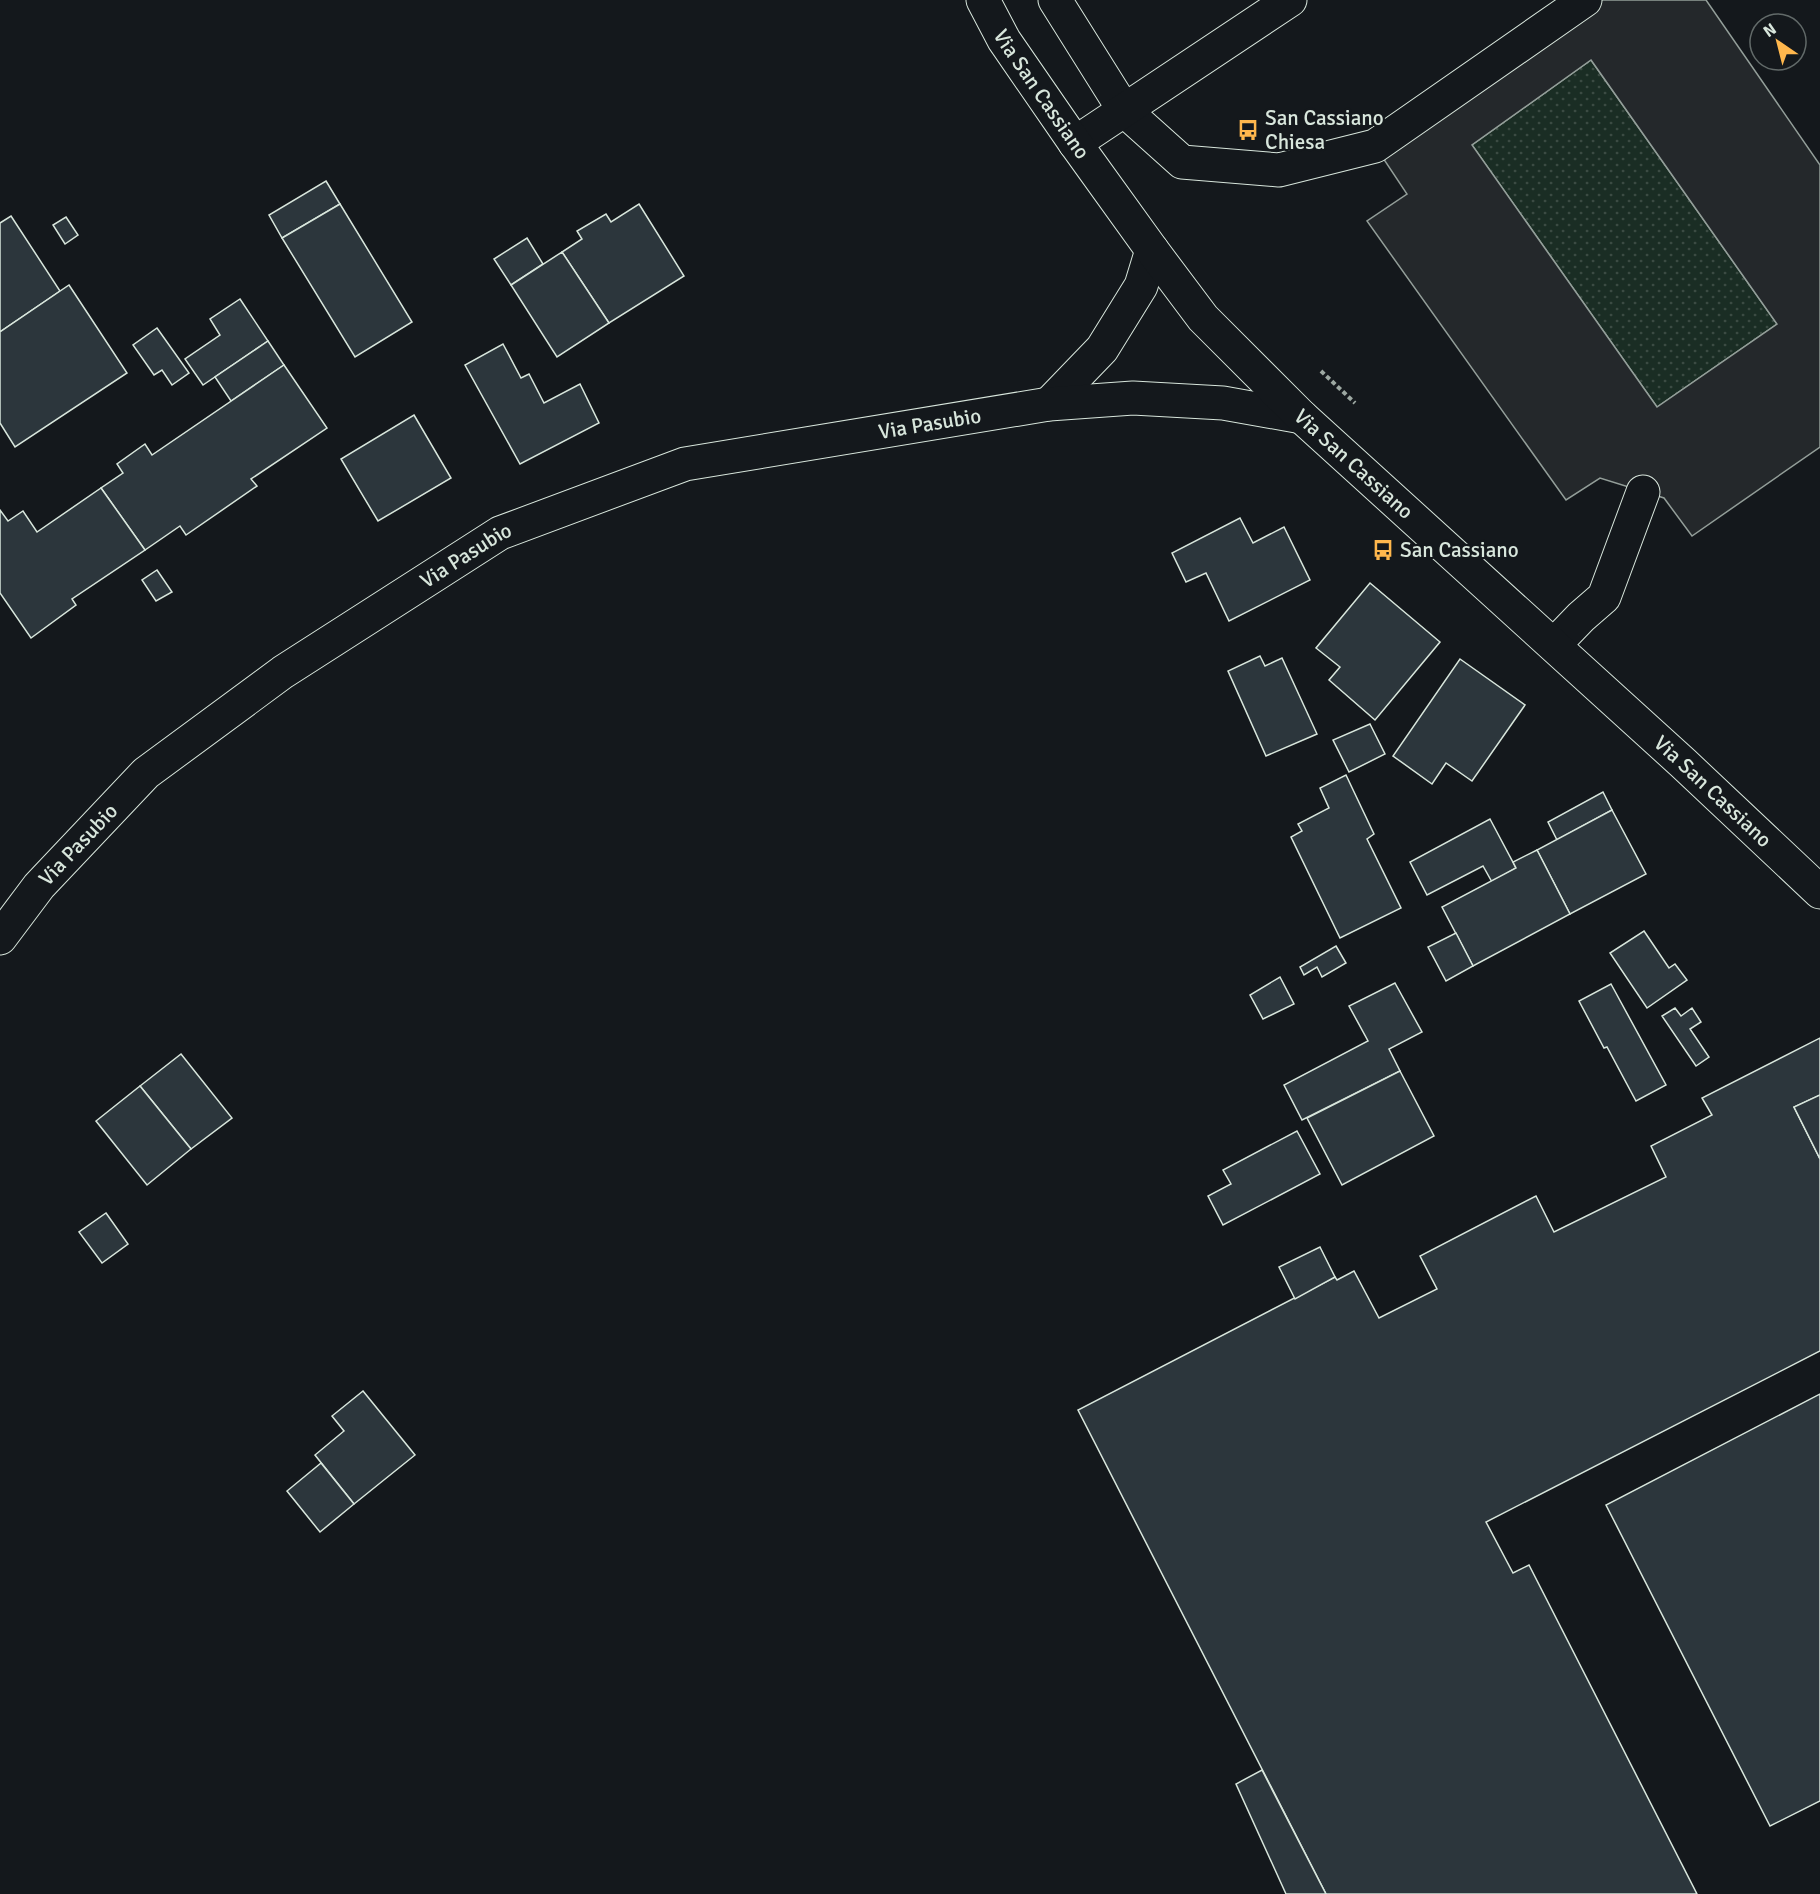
<svg xmlns="http://www.w3.org/2000/svg" width="1820" height="1894" viewBox="0 0 1820 1894" font-family="Signika,sans-serif">
<style>
.grass{fill:url(#grass-dots);stroke:#939e99;stroke-width:1.5}
.parking{fill:#24282b;stroke:#939e99;stroke-width:1.5;fill-rule:evenodd}
.building{fill:#2c363c;stroke:#d8e6dc;stroke-width:1.5}
.lines{fill:none;stroke-linecap:round;stroke-linejoin:round}
.minor-casing{stroke:#d8e6dc;stroke-width:35}
.major-casing{stroke:#d8e6dc;stroke-width:35}
.path{stroke:#9da8a2;stroke-width:4;stroke-dasharray:4.5 3;stroke-linecap:butt}
.minor{stroke:#14181c;stroke-width:33}
.major{stroke:#14181c;stroke-width:33}
.labels{text-anchor:middle;dominant-baseline:central;stroke-width:4.5;stroke-linejoin:round;paint-order:stroke}
.street-label{font-size:21px;fill:#d8e6dc;stroke:#14181c}
.poi-label{font-size:21px;fill:#d8e6dc;stroke:#14181c;text-anchor:start}
</style>
<defs>
<pattern id="grass-dots" width="8" height="8" patternUnits="userSpaceOnUse" patternTransform="scale(1.5)"><rect width="8" height="8" fill="#1a2d24"/><path d="M2 2h.1M6 6h.1" fill="none" stroke="#3b4b43" stroke-width="1.8" stroke-linecap="round"/></pattern>
</defs>
<rect width="100%" height="100%" fill="#14181c"/>
<!-- grass -->
<path class="grass" d="M 1591,60 L 1777,324 L 1657,407 L 1472,145 Z"/>
<!-- parking -->
<path class="parking" d="M 1585,0 L 1706,0 L 1820,165 L 1820,447 L 1692,536 L 1664,498 L 1600,478 L 1566,500 L 1367,221 L 1407,194 L 1375,146 ZM 1591,60 L 1777,324 L 1657,407 L 1472,145 Z"/>
<!-- building -->
<g class="building">
<path d="M 326,181 L 340,204 L 282,238 L 269,215 Z"/>
<path d="M 340,204 L 412,322 L 355,357 L 282,238 Z"/>
<path d="M 639,204 L 684,276 L 609,323 L 562,252 L 582,239 L 577,231 L 606,214 L 611,222 Z"/>
<path d="M 11,216 L 60,291 L 0,332 L 0,223 Z"/>
<path d="M 66,217 L 78,235 L 65,244 L 53,225 Z"/>
<path d="M 527,238 L 543,264 L 511,285 L 494,259 Z"/>
<path d="M 562,252 L 609,323 L 557,357 L 511,285 Z"/>
<path d="M 69,285 L 127,373 L 15,447 L 0,423 L 0,332 Z"/>
<path d="M 240,299 L 268,341 L 203,385 L 185,359 L 220,335 L 210,319 Z"/>
<path d="M 157,328 L 189,373 L 172,385 L 162,370 L 154,375 L 133,345 Z"/>
<path d="M 268,341 L 284,365 L 231,401 L 215,377 Z"/>
<path d="M 503,344 L 521,378 L 529,374 L 544,403 L 580,384 L 599,423 L 520,464 L 465,365 Z"/>
<path d="M 284,365 L 327,428 L 251,479 L 257,486 L 186,535 L 180,526 L 145,550 L 101,488 L 123,473 L 117,464 L 145,444 L 152,455 Z"/>
<path d="M 414,415 L 451,478 L 378,521 L 341,459 Z"/>
<path d="M 101,488 L 145,550 L 72,599 L 76,605 L 31,638 L 0,593 L 0,510 L 8,521 L 23,511 L 37,532 Z"/>
<path d="M 1240,518 L 1253,543 L 1284,527 L 1310,580 L 1229,621 L 1206,573 L 1186,582 L 1172,553 Z"/>
<path d="M 157,570 L 172,592 L 156,601 L 142,580 Z"/>
<path d="M 1370,583 L 1440,642 L 1375,720 L 1329,680 L 1340,667 L 1316,648 Z"/>
<path d="M 1260,656 L 1265,666 L 1282,658 L 1317,734 L 1266,756 L 1228,671 Z"/>
<path d="M 1460,659 L 1525,705 L 1472,781 L 1446,763 L 1432,784 L 1393,756 Z"/>
<path d="M 1370,724 L 1385,754 L 1349,772 L 1333,740 Z"/>
<path d="M 1346,775 L 1374,834 L 1367,839 L 1401,908 L 1340,938 L 1291,837 L 1302,831 L 1298,824 L 1329,808 L 1320,788 Z"/>
<path d="M 1603,792 L 1612,810 L 1557,840 L 1548,822 Z"/>
<path d="M 1612,810 L 1646,874 L 1570,914 L 1537,850 Z"/>
<path d="M 1490,819 L 1516,868 L 1492,882 L 1483,866 L 1427,895 L 1410,862 Z"/>
<path d="M 1537,850 L 1570,914 L 1473,966 L 1442,907 L 1516,868 L 1513,862 Z"/>
<path d="M 1644,931 L 1669,968 L 1675,964 L 1687,980 L 1647,1008 L 1610,953 Z"/>
<path d="M 1456,933 L 1473,966 L 1446,981 L 1428,947 Z"/>
<path d="M 1336,946 L 1346,963 L 1322,977 L 1317,967 L 1304,975 L 1300,967 Z"/>
<path d="M 1280,977 L 1294,1004 L 1263,1019 L 1250,995 Z"/>
<path d="M 1395,983 L 1422,1032 L 1389,1049 L 1400,1071 L 1302,1120 L 1284,1085 L 1368,1041 L 1349,1006 Z"/>
<path d="M 1611,984 L 1666,1085 L 1636,1101 L 1607,1047 L 1604,1048 L 1579,1001 Z"/>
<path d="M 1675,1008 L 1681,1016 L 1692,1008 L 1701,1022 L 1690,1029 L 1709,1057 L 1696,1066 L 1662,1016 Z"/>
<path d="M 1820,1038 L 1820,1095 L 1794,1107 L 1820,1159 L 1820,1351 L 1486,1522 L 1513,1573 L 1529,1565 L 1697,1894 L 1326,1894 L 1078,1410 L 1335,1277 L 1337,1280 L 1354,1271 L 1379,1318 L 1437,1289 L 1420,1256 L 1536,1196 L 1554,1232 L 1666,1177 L 1651,1146 L 1712,1115 L 1702,1098 Z"/>
<path d="M 181,1054 L 232,1118 L 191,1149 L 140,1086 Z"/>
<path d="M 1400,1071 L 1434,1136 L 1342,1185 L 1307,1118 Z"/>
<path d="M 140,1086 L 191,1149 L 147,1185 L 96,1121 Z"/>
<path d="M 1820,1095 L 1820,1159 L 1794,1107 Z"/>
<path d="M 1297,1131 L 1320,1174 L 1223,1225 L 1208,1196 L 1231,1184 L 1223,1170 Z"/>
<path d="M 106,1213 L 128,1244 L 102,1263 L 79,1232 Z"/>
<path d="M 1320,1247 L 1335,1277 L 1295,1299 L 1279,1267 Z"/>
<path d="M 363,1391 L 415,1455 L 354,1504 L 315,1455 L 344,1431 L 332,1416 Z"/>
<path d="M 1820,1394 L 1820,1801 L 1770,1826 L 1606,1505 Z"/>
<path d="M 321,1463 L 354,1504 L 320,1532 L 287,1491 Z"/>
<path d="M 1262,1770 L 1326,1894 L 1286,1894 L 1236,1784 Z"/>
</g>
<g class="lines">
<defs>
<g id="minor">
<path d="M 1055,0 L 1124,110 L 1182,162 L 1279,170 L 1375,146 L 1585,0"/>
<path d="M 1075,143 L 1290,0"/>
<path d="M 1049,404 L 1102,349 L 1141,286 L 1152,250"/>
<path d="M 1554,645 L 1581,617 L 1604,597 L 1643,492"/>
<path id="s1" d="M 0,938 L 39,886 L 146,773 L 283,672 L 500,533 L 685,464 L 1049,404 L 1133,398 L 1223,403 L 1302,417"/>
</g>
<g id="major">
<path id="s2" d="M 983,0 L 1004,40 L 1075,143 L 1152,250 L 1203,318 L 1302,417 L 1683,763 L 1820,892"/>
</g>
</defs>
<!-- minor casing -->
<use href="#minor" class="minor-casing"/>
<!-- major casing -->
<use href="#major" class="major-casing"/>
<!-- path -->
<path class="path" d="M 1321,371 L 1355,403"/>
<!-- minor -->
<use href="#minor" class="minor"/>
<!-- major -->
<use href="#major" class="major"/>
</g>
<!-- icons -->
<defs>
<symbol id="bus-bare" viewBox="-9 -9 18 18"><path d="M-5-6H5V4H4V6H2V4H-2V6H-4V4H-5ZM-3.5-4V0h7V-4ZM-3.5 1.2v1.5H-2V1.2ZM2 1.2v1.5H3.5V1.2Z" fill="#ffb74d" stroke="#14181c" stroke-width="2.5" paint-order="stroke"/></symbol>
</defs>
<g fill-rule="evenodd">
<use href="#bus-bare" x="1233" y="115" width="30" height="30"/>
<use href="#bus-bare" x="1368" y="535" width="30" height="30"/>
</g>
<g class="labels">
<!-- street labels -->
<g class="street-label">
<text stroke="none"><textPath href="#s2" startOffset="111">Via San Cassiano</textPath></text>
<text stroke="none"><textPath href="#s1" startOffset="1094">Via Pasubio</textPath></text>
<text stroke="none"><textPath href="#s2" startOffset="597">Via San Cassiano</textPath></text>
<text stroke="none"><textPath href="#s1" startOffset="608">Via Pasubio</textPath></text>
<text stroke="none"><textPath href="#s2" startOffset="1083">Via San Cassiano</textPath></text>
<text stroke="none"><textPath href="#s1" startOffset="122">Via Pasubio</textPath></text>
</g>
<!-- poi labels -->
<g class="poi-label">
<text x="1265" y="118">San Cassiano<tspan x="1265" dy="24">Chiesa</tspan></text>
<text x="1400" y="550">San Cassiano</text>
</g>
</g>
<!-- north arrow -->
<g transform="translate(1778 42) rotate(325)"><circle r="28" fill="#14181c" stroke="#626a69" stroke-width="1.5"/>
<path d="M0-4.5L10 22L0 15L-10 22Z" fill="#ffb74d"/>
<text y="-9" font-size="16" font-weight="bold" text-anchor="middle" fill="#d8e6dc">N</text>
</g>
</svg>
